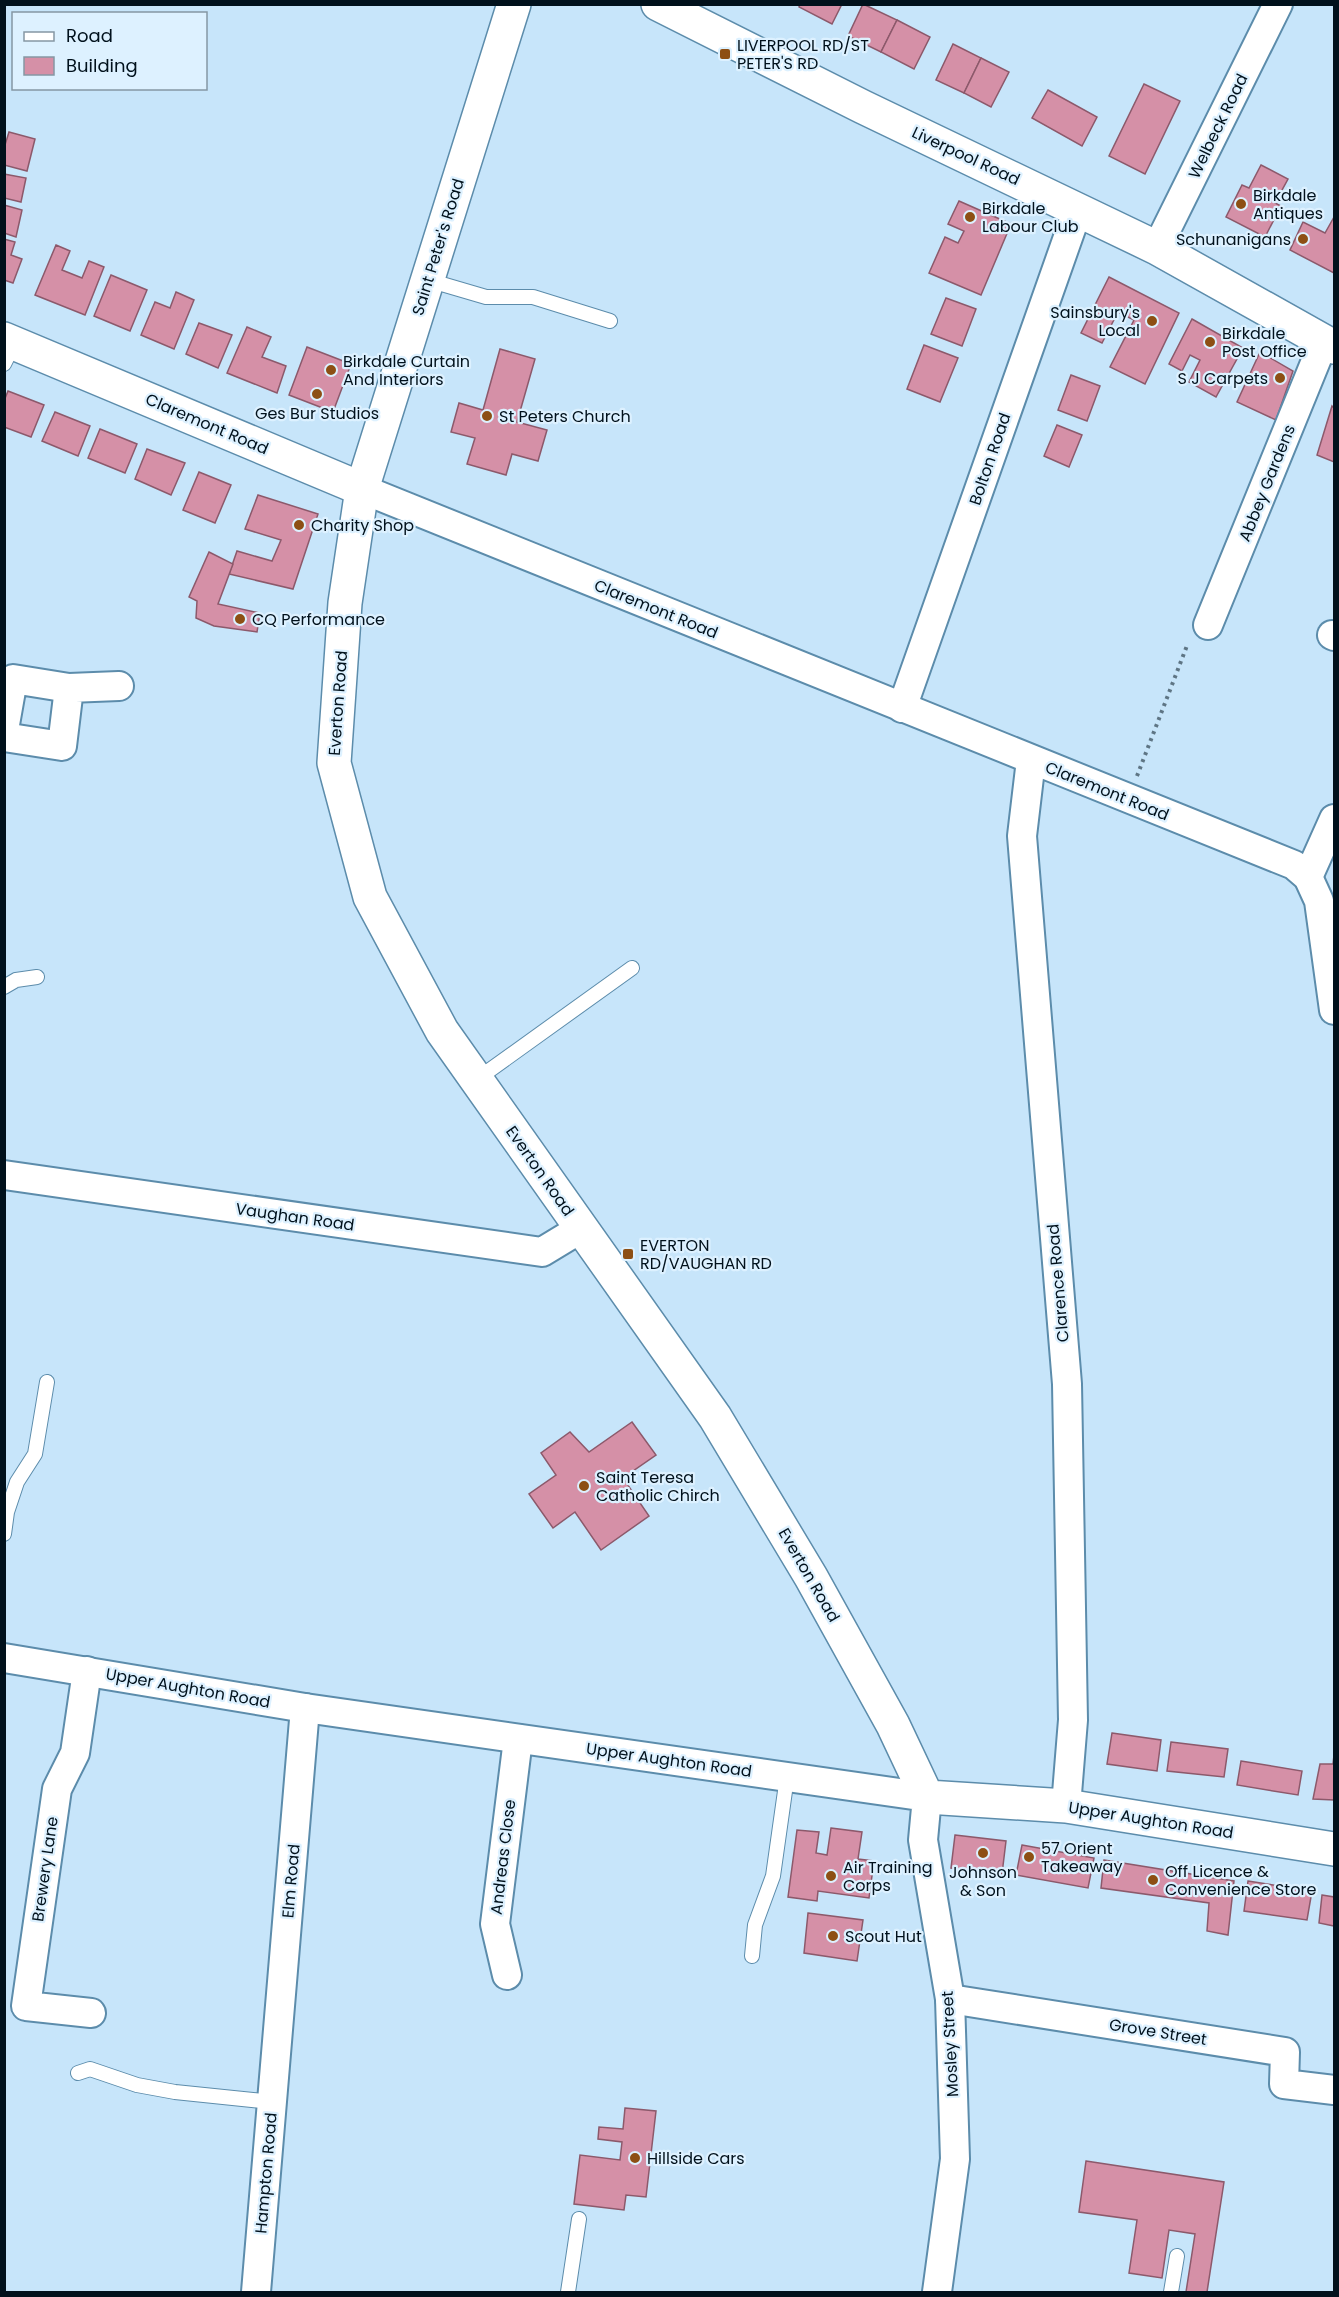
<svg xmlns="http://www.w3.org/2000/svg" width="1339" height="2297" viewBox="0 0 1339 2297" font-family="Poppins,sans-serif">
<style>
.building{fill:#d590a7;stroke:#8c596b;stroke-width:1.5}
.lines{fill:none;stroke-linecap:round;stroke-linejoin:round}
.service-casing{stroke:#5c8cab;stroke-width:16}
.minor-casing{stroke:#5c8cab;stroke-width:32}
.tertiary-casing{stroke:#5c8cab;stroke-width:36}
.secondary-casing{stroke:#5c8cab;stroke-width:36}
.path{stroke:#5e7584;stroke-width:4;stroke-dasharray:3 4.5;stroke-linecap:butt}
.service{stroke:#fff;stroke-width:14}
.minor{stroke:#fff;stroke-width:28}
.tertiary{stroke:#fff;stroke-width:33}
.secondary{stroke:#fff;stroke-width:33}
.poi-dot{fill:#8d4f14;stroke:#ddf1ff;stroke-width:2}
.labels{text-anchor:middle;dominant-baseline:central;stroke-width:4.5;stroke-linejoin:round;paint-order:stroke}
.poi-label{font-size:16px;fill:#01111c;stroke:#ddf1ff;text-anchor:start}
.street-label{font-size:16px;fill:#01111c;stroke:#ddf1ff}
</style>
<rect width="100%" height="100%" fill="#c7e5fa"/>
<!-- building -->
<g class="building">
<path d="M 800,4 L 842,4 L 832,24 L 799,7 Z"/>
<path d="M 863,4 L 897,20 L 881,52 L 848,36 Z"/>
<path d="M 897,20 L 930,37 L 914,69 L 881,52 Z"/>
<path d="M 953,44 L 981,58 L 964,93 L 936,80 Z"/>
<path d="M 981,58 L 1009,72 L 991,107 L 964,93 Z"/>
<path d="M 1144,84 L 1180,101 L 1145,174 L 1109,156 Z"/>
<path d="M 1048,90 L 1097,117 L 1082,146 L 1032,118 Z"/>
<path d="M 9,132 L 35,139 L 27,171 L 4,165 L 4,148 Z"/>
<path d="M 1261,165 L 1288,179 L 1275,203 L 1281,206 L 1265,237 L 1226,217 L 1242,185 L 1249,188 Z"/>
<path d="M 4,174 L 26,178 L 21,202 L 4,198 Z"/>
<path d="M 959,201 L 1011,224 L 981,295 L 929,273 L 945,237 L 958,243 L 964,231 L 948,224 Z"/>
<path d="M 4,205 L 22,210 L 16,237 L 4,233 Z"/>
<path d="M 1334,217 L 1334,273 L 1290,250 L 1303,222 L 1325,233 Z"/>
<path d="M 4,239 L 15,242 L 11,255 L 22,259 L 13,283 L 4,280 Z"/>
<path d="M 56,245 L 70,251 L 62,270 L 82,278 L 89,261 L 104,267 L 85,315 L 35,295 Z"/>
<path d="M 111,275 L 147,290 L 130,331 L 94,316 Z"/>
<path d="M 1109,277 L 1179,313 L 1145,384 L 1110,367 L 1134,320 L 1118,312 L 1102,343 L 1081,333 Z"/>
<path d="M 176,292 L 194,300 L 174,349 L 141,335 L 155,302 L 170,308 Z"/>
<path d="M 946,298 L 976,309 L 962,346 L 931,334 Z"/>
<path d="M 1192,319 L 1243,348 L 1216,397 L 1189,382 L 1200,360 L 1190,355 L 1182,371 L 1169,364 Z"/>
<path d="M 199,323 L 232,335 L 218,368 L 186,354 Z"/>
<path d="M 247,327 L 271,337 L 262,357 L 286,366 L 277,393 L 227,373 Z"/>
<path d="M 924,345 L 958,358 L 940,402 L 907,389 Z"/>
<path d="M 307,347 L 351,364 L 333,412 L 289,395 Z"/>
<path d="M 500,349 L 535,359 L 517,422 L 547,430 L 538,461 L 512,454 L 506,475 L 467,464 L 475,438 L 451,432 L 459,403 L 483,410 Z"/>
<path d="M 1260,352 L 1293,371 L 1276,420 L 1237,402 Z"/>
<path d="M 1071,375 L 1100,386 L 1087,421 L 1058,410 Z"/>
<path d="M 8,391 L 44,405 L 31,437 L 4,427 L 4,401 Z"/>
<path d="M 1332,406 L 1334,408 L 1334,462 L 1317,455 Z"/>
<path d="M 55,412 L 90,426 L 78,456 L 42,441 Z"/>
<path d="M 1057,425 L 1082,435 L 1069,467 L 1044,456 Z"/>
<path d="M 100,429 L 137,444 L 125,473 L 88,458 Z"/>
<path d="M 147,449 L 185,463 L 171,495 L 135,479 Z"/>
<path d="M 199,472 L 231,485 L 215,523 L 183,510 Z"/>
<path d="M 258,495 L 318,514 L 293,589 L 229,574 L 237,551 L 272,561 L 281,540 L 245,529 Z"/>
<path d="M 209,552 L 233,564 L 218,604 L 260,613 L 257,632 L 214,626 L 196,618 L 197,601 L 189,597 Z"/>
<path d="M 632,1422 L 656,1455 L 623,1478 L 649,1516 L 601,1550 L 575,1512 L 553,1528 L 529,1494 L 556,1475 L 541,1453 L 570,1432 L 589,1452 Z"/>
<path d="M 1112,1733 L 1161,1740 L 1157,1771 L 1107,1764 Z"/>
<path d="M 1171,1742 L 1228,1749 L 1224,1777 L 1167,1771 Z"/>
<path d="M 1334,1755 L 1334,1800 L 1313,1799 L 1320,1764 L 1333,1764 Z"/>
<path d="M 1241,1761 L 1302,1771 L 1298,1795 L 1237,1785 Z"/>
<path d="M 831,1828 L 862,1832 L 858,1859 L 874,1861 L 869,1898 L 818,1891 L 817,1901 L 788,1897 L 797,1830 L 819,1832 L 816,1853 L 827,1855 Z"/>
<path d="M 955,1835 L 1006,1841 L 1002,1874 L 951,1868 Z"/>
<path d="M 1022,1845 L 1094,1858 L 1088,1888 L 1016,1875 Z"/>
<path d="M 1104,1860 L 1234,1881 L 1228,1935 L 1207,1931 L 1209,1903 L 1101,1888 Z"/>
<path d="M 1248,1881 L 1312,1891 L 1307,1920 L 1244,1911 Z"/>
<path d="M 1322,1895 L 1334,1897 L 1334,1926 L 1319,1923 Z"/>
<path d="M 808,1913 L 863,1920 L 857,1961 L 804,1953 Z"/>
<path d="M 625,2108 L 656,2111 L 646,2197 L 626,2195 L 624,2210 L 574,2204 L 580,2155 L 620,2160 L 622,2142 L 598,2139 L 599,2127 L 623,2129 Z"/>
<path d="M 1086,2161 L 1224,2182 L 1207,2292 L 1186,2292 L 1195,2234 L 1169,2230 L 1162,2278 L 1129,2273 L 1137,2220 L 1079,2212 Z"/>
</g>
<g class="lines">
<defs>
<g id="service">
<path d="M 428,280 L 486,297 L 533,297 L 610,321"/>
<path d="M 4,364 L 14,344"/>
<path d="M 4,987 L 16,980 L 37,977"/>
<path d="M 476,1080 L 632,968"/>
<path d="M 4,1534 L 7,1512 L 17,1482 L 35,1454 L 47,1382"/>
<path d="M 752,1956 L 755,1925 L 773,1876 L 787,1777"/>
<path d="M 78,2073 L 90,2069 L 137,2085 L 175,2092 L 272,2102"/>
<path d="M 568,2292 L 579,2219"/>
<path d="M 1171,2292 L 1177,2256"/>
</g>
<g id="minor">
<path d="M 1157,248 L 1278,4"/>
<path d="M 362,489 L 1294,865 L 1308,877 L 1319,901 L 1334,1010"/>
<path d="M 1208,625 L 1324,341"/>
<path d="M 1332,635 L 1334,636"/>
<path d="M 902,708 L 1078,209"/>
<path d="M 4,730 L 13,679 L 69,688"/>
<path d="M 4,737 L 62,746 L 69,688 L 119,686"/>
<path d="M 1031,760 L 1022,836 L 1067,1384 L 1073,1720 L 1066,1806"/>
<path d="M 1308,877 L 1334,819"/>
<path d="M 4,1175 L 542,1252 L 580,1229"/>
<path d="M 4,1658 L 305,1708 L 927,1797 L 923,1840 L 950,1999 L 955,2159 L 937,2292"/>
<path d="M 87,1671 L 75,1753 L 57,1789 L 26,2006 L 91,2013"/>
<path d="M 507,1975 L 495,1924 L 518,1739"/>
<path d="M 950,1999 L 1285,2052 L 1284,2084 L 1334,2090"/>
<path d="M 256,2292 L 305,1708"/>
</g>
<path id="tertiary" d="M 658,4 L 863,107 L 1157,248 L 1334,347"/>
<g id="secondary">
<path d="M 514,4 L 362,489 L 345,603 L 334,763 L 370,897 L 442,1031 L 715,1417 L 811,1577 L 893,1725 L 927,1797 L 1066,1806 L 1334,1849"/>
<path d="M 4,339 L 362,489"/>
</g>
</defs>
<!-- service casing -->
<use href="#service" class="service-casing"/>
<!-- minor casing -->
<use href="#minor" class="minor-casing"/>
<!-- tertiary casing -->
<use href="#tertiary" class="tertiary-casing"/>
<!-- secondary casing -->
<use href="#secondary" class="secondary-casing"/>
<!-- path -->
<path class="path" d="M 1137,776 L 1188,643"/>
<!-- service -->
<use href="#service" class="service"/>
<!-- minor -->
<use href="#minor" class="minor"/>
<!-- tertiary -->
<use href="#tertiary" class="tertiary"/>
<!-- secondary -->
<use href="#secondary" class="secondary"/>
</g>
<!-- markers -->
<g class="poi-dot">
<rect x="719" y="48" width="12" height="12" rx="3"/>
<circle cx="1241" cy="204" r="6"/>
<circle cx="970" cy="217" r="6"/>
<circle cx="1303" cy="239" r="6"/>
<circle cx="1152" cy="321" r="6"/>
<circle cx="1210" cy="342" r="6"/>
<circle cx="331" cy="370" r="6"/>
<circle cx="1280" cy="378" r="6"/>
<circle cx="317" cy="394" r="6"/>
<circle cx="487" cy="416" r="6"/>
<circle cx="299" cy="525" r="6"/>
<circle cx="240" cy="619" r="6"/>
<rect x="622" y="1248" width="12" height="12" rx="3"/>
<circle cx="584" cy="1486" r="6"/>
<circle cx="983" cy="1853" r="6"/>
<circle cx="1029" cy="1857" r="6"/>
<circle cx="831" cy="1876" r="6"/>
<circle cx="1153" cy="1880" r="6"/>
<circle cx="833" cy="1936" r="6"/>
<circle cx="635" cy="2158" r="6"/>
</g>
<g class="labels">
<!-- poi labels -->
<g class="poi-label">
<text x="737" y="45">LIVERPOOL RD/ST<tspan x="737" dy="18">PETER'S RD</tspan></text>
<text x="1253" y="195">Birkdale<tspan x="1253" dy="18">Antiques</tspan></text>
<text x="982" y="208">Birkdale<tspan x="982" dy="18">Labour Club</tspan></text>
<text x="1291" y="239" text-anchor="end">Schunanigans</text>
<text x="1140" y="312" text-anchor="end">Sainsbury's<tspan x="1140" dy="18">Local</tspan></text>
<text x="1222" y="333">Birkdale<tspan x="1222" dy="18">Post Office</tspan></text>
<text x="343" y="361">Birkdale Curtain<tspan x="343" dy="18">And Interiors</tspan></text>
<text x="1268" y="378" text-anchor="end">S J Carpets</text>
<text x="317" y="413" text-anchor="middle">Ges Bur Studios</text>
<text x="499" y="416">St Peters Church</text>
<text x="311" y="525">Charity Shop</text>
<text x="252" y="619">CQ Performance</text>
<text x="640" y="1245">EVERTON<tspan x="640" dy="18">RD/VAUGHAN RD</tspan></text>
<text x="596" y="1477">Saint Teresa<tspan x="596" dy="18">Catholic Chirch</tspan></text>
<text x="1041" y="1848">57 Orient<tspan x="1041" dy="18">Takeaway</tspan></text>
<text x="843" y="1867">Air Training<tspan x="843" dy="18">Corps</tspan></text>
<text x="1165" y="1871">Off Licence &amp;<tspan x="1165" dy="18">Convenience Store</tspan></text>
<text x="983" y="1872" text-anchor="middle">Johnson<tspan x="983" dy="18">&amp; Son</tspan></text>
<text x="845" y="1936">Scout Hut</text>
<text x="647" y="2158">Hillside Cars</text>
</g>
<!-- street labels -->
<g class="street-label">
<text transform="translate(1218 126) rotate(-64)">Welbeck Road</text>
<text transform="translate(966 156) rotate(25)">Liverpool Road</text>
<text transform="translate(438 247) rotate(-73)">Saint Peter's Road</text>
<text transform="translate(207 424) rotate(23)">Claremont Road</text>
<text transform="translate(990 459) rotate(-71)">Bolton Road</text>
<text transform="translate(1267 483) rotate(-68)">Abbey Gardens</text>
<text transform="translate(656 609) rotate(22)">Claremont Road</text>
<text transform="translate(338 703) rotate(-86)">Everton Road</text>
<text transform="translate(1107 791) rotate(22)">Claremont Road</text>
<text transform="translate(540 1171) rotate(55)">Everton Road</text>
<text transform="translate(295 1217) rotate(8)">Vaughan Road</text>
<text transform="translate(1058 1283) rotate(-95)">Clarence Road</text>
<text transform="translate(809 1575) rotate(60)">Everton Road</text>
<text transform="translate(188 1688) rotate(10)">Upper Aughton Road</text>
<text transform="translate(669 1760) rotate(8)">Upper Aughton Road</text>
<text transform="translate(1151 1820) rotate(9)">Upper Aughton Road</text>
<text transform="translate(503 1857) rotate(-83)">Andreas Close</text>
<text transform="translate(45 1869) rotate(-82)">Brewery Lane</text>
<text transform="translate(291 1881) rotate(-85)">Elm Road</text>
<text transform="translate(1158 2032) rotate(9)">Grove Street</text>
<text transform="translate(950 2044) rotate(-93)">Mosley Street</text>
<text transform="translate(266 2173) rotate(-85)">Hampton Road</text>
</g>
</g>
<!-- border -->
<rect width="1339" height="2297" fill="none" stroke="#01111c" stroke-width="12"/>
<!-- legend -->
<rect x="12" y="12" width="195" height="78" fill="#ddf1ff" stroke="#8597a4" stroke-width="1.5"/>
<rect x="24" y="32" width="30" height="9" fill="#ffffff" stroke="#8597a4" stroke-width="1.5"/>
<text x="66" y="42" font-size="18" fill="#01111c">Road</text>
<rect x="24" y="57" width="30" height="18" fill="#d590a7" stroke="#8597a4" stroke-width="1.5"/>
<text x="66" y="72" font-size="18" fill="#01111c">Building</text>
</svg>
